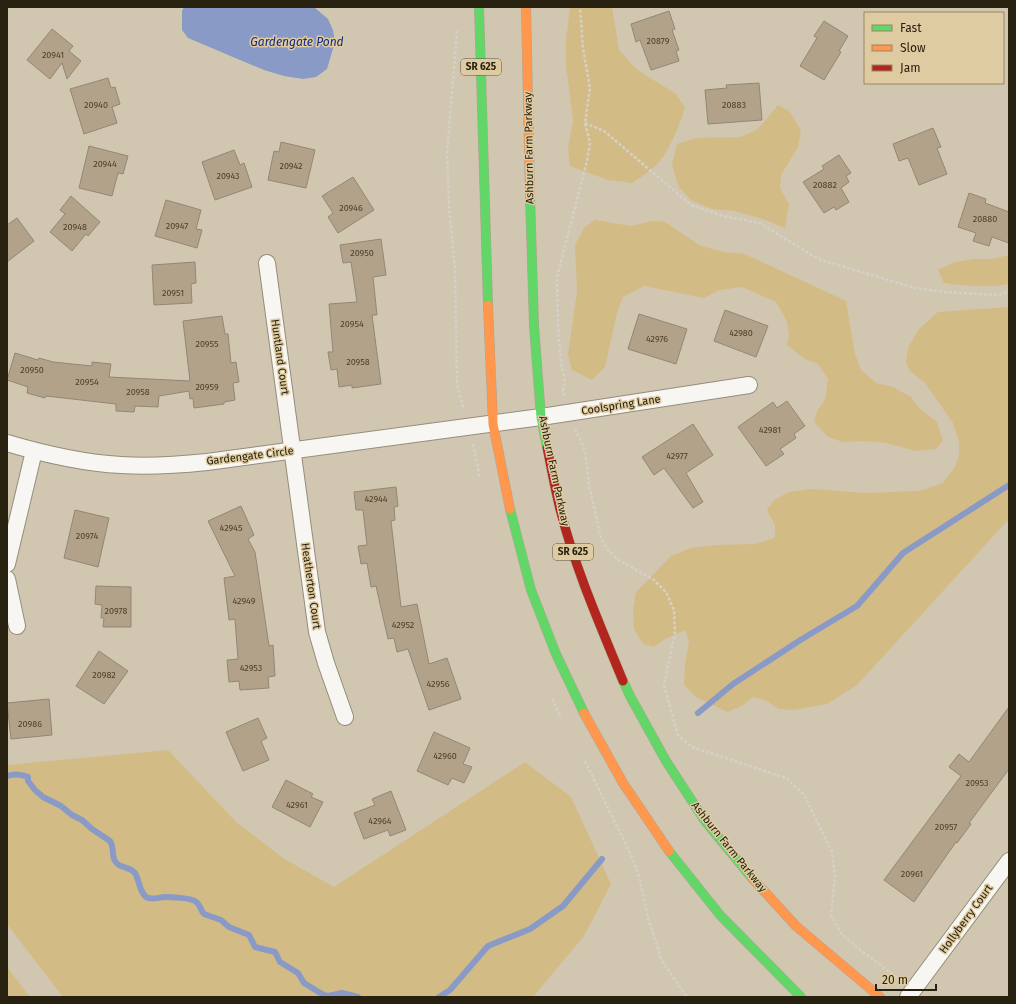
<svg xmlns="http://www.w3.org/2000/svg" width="1016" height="1004" viewBox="0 0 1016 1004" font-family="'Fira Sans',sans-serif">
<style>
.green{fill:#d3bb86}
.water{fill:#8a9ac7}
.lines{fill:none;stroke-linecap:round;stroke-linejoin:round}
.stream{stroke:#8a9ac7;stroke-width:6}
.building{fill:#b3a28a;stroke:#928777}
.street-casing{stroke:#958d7b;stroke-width:18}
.fast-casing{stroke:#b1a396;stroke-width:10}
.slow-casing{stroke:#b1a396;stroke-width:10}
.jam-casing{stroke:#b1a396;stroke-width:10}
.path{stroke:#d4d1c9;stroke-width:2.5;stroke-dasharray:3 2;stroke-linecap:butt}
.street{stroke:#f8f6f3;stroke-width:16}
.fast{stroke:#63d668;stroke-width:9}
.slow{stroke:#ff974d;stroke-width:9}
.jam{stroke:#b3261e;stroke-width:9}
.labels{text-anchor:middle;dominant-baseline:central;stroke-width:3;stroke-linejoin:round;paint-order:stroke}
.number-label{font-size:9px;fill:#4b412e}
.shield{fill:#dfcba1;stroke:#5f543c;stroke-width:1}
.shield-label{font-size:10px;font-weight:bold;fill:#282110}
.street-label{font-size:11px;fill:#282110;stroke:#dfcba1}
.water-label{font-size:12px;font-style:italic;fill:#13287d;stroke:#dfcba1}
</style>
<rect width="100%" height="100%" fill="#d1c6af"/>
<!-- green -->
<g class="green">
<path d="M 570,7 L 612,7 L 619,50 L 636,69 L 676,94 L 685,108 C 679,125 670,151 657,164 C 650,171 640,178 632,183 L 608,180 L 570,166 L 568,148 L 573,120 L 566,65 L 566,41 Z"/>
<path d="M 778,105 L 790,112 L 801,130 L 798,147 L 781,175 L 780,188 L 789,204 L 785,228 L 763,219 L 734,211 L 712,209 L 692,201 L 679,187 L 672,165 L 677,144 L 696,138 L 741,137 L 758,129 Z"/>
<path d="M 595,220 L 631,226 L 652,221 L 665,222 L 701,246 L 724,252 L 744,254 L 773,267 L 846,301 L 855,354 L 861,370 L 876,383 L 893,387 L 911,397 L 920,409 L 937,422 L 943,441 L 936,449 L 916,451 L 886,443 L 865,441 L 843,442 L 828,437 L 814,422 L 817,411 L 825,400 L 828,379 L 818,364 L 805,359 L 787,345 L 789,336 L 787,321 L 776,302 L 742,287 L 719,290 L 704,298 L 644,286 L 623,297 L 617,313 L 605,367 L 592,380 L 572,370 L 568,355 L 577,291 L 575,245 L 584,228 Z"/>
<path d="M 1009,255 L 1009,284 C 987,288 966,286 944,283 L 938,270 L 955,262 L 974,259 L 991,259 Z"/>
<path d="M 1009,307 L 1009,519 L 857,685 L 827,704 L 794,710 L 779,709 L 765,700 L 753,697 L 743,705 L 728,712 L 697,698 L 684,685 L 685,664 L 689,642 L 685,630 L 663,640 L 654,647 L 643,644 L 634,629 L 633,611 L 636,592 L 671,556 L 691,548 L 717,545 L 754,544 L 775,538 L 775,525 L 767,510 L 774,500 L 789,492 L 811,489 L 865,493 L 920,491 L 943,483 L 955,467 L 959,455 L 959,442 L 953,423 L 925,383 L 910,371 L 906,362 L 908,348 L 919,329 L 938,312 Z"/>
<path d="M 168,750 L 236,822 L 283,858 L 334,887 L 525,762 L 571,797 L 611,884 L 584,936 L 533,997 L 63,997 L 7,924 L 7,765 Z"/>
<path d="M 7,967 L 30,997 L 7,997 Z"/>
</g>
<!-- water -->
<path class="water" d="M 184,7 L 314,7 L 328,19 L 333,30 L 335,42 L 327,69 L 316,77 L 303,79 L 284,76 L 264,70 L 188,38 L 182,30 L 182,11 Z"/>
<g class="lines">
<!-- stream -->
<g class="stream">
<path d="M 698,713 L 733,684 L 802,639 L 857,606 L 903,553 L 1009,485"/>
<path d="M 7,776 C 14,774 21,774 28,777 L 28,781 L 35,790 L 43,797 L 61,806 L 72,815 L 82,820 L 92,829 L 110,841 C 114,847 112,853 114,859 C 118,869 128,866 134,872 C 140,879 138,890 146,897 C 152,901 159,897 165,897 C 171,897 190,898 195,901 C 200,904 200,909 204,914 L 221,920 L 229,927 L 249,935 L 255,947 L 275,952 L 280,962 L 298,973 L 304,983 L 322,994 L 328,996 L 342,993 L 358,997"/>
<path d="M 439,997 L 450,990 L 488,946 L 530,929 L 563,906 L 602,859"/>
</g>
</g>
<!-- building -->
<g class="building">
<path d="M 669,11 L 675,29 L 672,30 L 679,50 L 676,51 L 679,61 L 651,70 L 640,40 L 636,42 L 631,24 Z"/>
<path d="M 824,21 L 848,36 L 839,51 L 841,52 L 824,80 L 800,66 L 817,38 L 814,36 Z"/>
<path d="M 52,29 L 73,46 L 69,51 L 81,61 L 67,79 L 62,63 L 50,79 L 27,60 Z"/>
<path d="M 108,78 L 111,88 L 115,87 L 120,104 L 112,107 L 117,123 L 84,134 L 70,89 Z"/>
<path d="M 759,83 L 762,120 L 708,124 L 705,90 L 727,88 L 726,85 Z"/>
<path d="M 933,128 L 941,147 L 937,148 L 947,174 L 919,185 L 908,158 L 899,161 L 893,144 Z"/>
<path d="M 281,142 L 315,150 L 306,188 L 268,180 L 274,151 L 279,152 Z"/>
<path d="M 89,146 L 128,156 L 123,174 L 118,173 L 112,196 L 79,188 Z"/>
<path d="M 234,150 L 240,165 L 244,163 L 252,187 L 215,200 L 202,162 Z"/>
<path d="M 839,155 L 851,173 L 846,176 L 849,182 L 841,188 L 849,202 L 836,210 L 834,207 L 824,213 L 803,182 L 824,169 L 822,166 Z"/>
<path d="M 353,177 L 374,210 L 338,233 L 328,217 L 333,213 L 322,196 Z"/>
<path d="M 969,193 L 986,199 L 985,203 L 1009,212 L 1009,243 L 992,237 L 989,246 L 973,241 L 976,233 L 958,227 Z"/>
<path d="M 71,196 L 100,222 L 88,236 L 86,234 L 72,251 L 50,232 L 65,214 L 60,210 Z"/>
<path d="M 166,200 L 201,210 L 196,229 L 202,230 L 197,248 L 155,236 Z"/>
<path d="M 17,218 L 34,241 L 7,262 L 7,225 Z"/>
<path d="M 381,239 L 386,275 L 373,277 L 377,315 L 372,315 L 381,384 L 352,388 L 352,385 L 339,387 L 337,369 L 331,370 L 328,352 L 333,352 L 329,304 L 357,302 L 351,262 L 343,263 L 340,245 Z"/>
<path d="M 195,262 L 196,283 L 191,284 L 192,303 L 154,305 L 152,265 Z"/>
<path d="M 725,310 L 768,326 L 756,357 L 714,341 Z"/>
<path d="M 639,314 L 687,329 L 676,364 L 628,349 Z"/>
<path d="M 222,316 L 225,334 L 228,334 L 231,363 L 236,362 L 239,382 L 233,383 L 235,400 L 224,402 L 224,404 L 194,408 L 193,398 L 190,399 L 189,391 L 159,396 L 158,407 L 135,406 L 134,412 L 116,411 L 116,404 L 46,396 L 45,398 L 27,393 L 28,387 L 7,380 L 15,353 L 38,360 L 39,358 L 53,362 L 92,366 L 92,362 L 111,364 L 109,377 L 190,381 L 183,321 Z"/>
<path d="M 787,401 L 805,426 L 794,434 L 796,438 L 780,449 L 784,454 L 766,466 L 738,427 L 773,402 L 777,408 Z"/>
<path d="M 693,424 L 713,455 L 686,473 L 703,502 L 693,508 L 664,468 L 654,475 L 642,457 Z"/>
<path d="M 396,487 L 398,506 L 394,507 L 395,520 L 391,521 L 401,607 L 417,604 L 429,664 L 447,658 L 461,699 L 429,710 L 408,649 L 397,652 L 394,638 L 388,639 L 376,586 L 371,587 L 367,563 L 361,564 L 358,546 L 367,545 L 363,510 L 356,510 L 354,492 Z"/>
<path d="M 241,506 L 254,535 L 248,539 L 255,552 L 269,646 L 273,645 L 275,676 L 268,677 L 269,688 L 240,690 L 239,681 L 229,682 L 227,660 L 238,659 L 235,619 L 229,620 L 224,578 L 235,576 L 208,521 Z"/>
<path d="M 75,510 L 109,518 L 98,567 L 64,558 Z"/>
<path d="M 96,586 L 131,587 L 131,627 L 103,627 L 104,618 L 101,618 L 102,605 L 95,604 Z"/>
<path d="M 99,651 L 128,671 L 104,704 L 76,686 Z"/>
<path d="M 49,699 L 52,735 L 11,739 L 7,703 Z"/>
<path d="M 1009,707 L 1009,769 L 969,823 L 971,824 L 957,843 L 956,842 L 914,902 L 884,880 L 961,776 L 949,767 L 959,754 L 969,762 Z"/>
<path d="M 258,718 L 267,738 L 261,741 L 269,760 L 243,771 L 226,732 Z"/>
<path d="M 434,732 L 470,748 L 463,764 L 472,767 L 464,783 L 452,778 L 448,785 L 417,771 Z"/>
<path d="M 286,780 L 313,794 L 311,797 L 323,802 L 310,827 L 272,807 Z"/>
<path d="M 391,791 L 406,830 L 390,836 L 388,830 L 364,839 L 354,813 L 375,805 L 372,799 Z"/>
</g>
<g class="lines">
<defs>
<g id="street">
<path d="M 267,263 L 317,632 L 326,663 L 345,717"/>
<path d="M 7,443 C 44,454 82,463 121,465 C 150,467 178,465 207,462 L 541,417 L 749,385"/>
<path d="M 7,564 L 34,451"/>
<path d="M 7,579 L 17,626"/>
<path d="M 908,997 L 1009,861"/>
</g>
<g id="fast">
<path d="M 479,7 L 488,305"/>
<path d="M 530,196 L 534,326 L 541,417 L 547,447"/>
<path d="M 510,509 L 531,590 L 556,654 L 584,713"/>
<path d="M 623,681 L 630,696 L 666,761 L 705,821 L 752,878"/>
<path d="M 669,851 L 720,915 L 801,997"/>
</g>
<g id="slow">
<path d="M 526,7 L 530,196"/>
<path d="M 488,305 L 493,424 L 510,509"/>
<path d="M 584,713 L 623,783 L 669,851"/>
<path d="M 752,878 L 796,926 L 880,997"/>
</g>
<path id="jam" d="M 547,447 C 551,467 555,489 560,509 C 575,568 600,625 623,681"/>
</defs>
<!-- street casing -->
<use href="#street" class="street-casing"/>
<!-- fast casing -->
<use href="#fast" class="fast-casing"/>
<!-- slow casing -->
<use href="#slow" class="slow-casing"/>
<!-- jam casing -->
<use href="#jam" class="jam-casing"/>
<!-- path -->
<g class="path">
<path d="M 457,31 L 447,153 L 449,207 L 455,268 L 457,384 L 464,410"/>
<path d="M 585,123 L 604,131 L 691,205 L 723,216 L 760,223 L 818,259 L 915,288 L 944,292 L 979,294 L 999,295 L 1009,291"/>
<path d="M 564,396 L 563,390 L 565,382 L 561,363 L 558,326 L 557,277 L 587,161 L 590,143 L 585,123 L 590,88 L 583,48 L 580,7"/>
<path d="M 575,429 L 582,443 L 585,451 L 589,485 L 601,538 L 608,550 L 617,559 L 654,580 L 666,592 L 674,610 L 675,633 L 664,686 L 678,735 L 692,747 L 786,778 L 804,795 L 832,852 L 835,876 L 831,915 L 841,933 L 859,949 L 899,979"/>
<path d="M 473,444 L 480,478"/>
<path d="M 552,699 L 561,718"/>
<path d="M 585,761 L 631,855 L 640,880 L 648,918 L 662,961 L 687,997"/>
</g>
<!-- street -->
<use href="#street" class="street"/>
<!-- fast -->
<use href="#fast" class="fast"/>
<!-- slow -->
<use href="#slow" class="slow"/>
<!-- jam -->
<use href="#jam" class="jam"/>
</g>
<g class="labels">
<!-- number labels -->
<g class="number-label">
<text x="658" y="41">20879</text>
<text x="53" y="55">20941</text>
<text x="96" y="105">20940</text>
<text x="734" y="105">20883</text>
<text x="105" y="164">20944</text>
<text x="291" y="166">20942</text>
<text x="228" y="176">20943</text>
<text x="825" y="185">20882</text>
<text x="351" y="208">20946</text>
<text x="985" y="219">20880</text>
<text x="177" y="226">20947</text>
<text x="75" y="227">20948</text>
<text x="362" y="253">20950</text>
<text x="173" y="293">20951</text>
<text x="352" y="324">20954</text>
<text x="741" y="333">42980</text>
<text x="657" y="339">42976</text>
<text x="207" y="344">20955</text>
<text x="358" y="362">20958</text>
<text x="32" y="370">20950</text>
<text x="87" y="382">20954</text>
<text x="207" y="387">20959</text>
<text x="138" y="392">20958</text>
<text x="770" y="430">42981</text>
<text x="677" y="456">42977</text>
<text x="376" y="499">42944</text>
<text x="231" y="528">42945</text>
<text x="87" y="536">20974</text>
<text x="244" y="601">42949</text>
<text x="116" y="611">20978</text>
<text x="403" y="625">42952</text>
<text x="251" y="668">42953</text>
<text x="104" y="675">20982</text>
<text x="438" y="684">42956</text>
<text x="30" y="724">20986</text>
<text x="445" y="756">42960</text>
<text x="977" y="783">20953</text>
<text x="297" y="805">42961</text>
<text x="380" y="821">42964</text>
<text x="946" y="827">20957</text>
<text x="912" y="874">20961</text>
</g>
<!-- shield labels -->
<g class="shield">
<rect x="461" y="59" width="40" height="16" rx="3"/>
<rect x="553" y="544" width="40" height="16" rx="3"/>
</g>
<g class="shield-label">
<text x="481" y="67">SR 625</text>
<text x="573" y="552">SR 625</text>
</g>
<!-- street labels -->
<g class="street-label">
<text transform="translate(529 148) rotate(-91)">Ashburn Farm Parkway</text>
<text transform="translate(280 357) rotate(82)">Huntland Court</text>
<text transform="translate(621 405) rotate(-9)">Coolspring Lane</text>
<text transform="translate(250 456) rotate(-7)">Gardengate Circle</text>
<text transform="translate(554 471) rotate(78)">Ashburn Farm Parkway</text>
<text transform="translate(311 586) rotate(82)">Heatherton Court</text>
<text transform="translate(729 847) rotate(51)">Ashburn Farm Parkway</text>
<text transform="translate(966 919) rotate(-54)">Hollyberry Court</text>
</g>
<!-- water labels -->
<g class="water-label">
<text x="297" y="42">Gardengate Pond</text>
</g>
</g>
<!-- border -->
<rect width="1016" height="1004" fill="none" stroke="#282110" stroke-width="16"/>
<!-- legend -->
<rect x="864" y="12" width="140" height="72" fill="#dfcba1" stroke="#968767"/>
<rect x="872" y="25" width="20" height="6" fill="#63d668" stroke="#968767"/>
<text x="900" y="32" font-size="12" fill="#282110">Fast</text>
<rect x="872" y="45" width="20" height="6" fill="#ff974d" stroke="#968767"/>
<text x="900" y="52" font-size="12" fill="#282110">Slow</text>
<rect x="872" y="65" width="20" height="6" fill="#b3261e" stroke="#968767"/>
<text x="900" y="72" font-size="12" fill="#282110">Jam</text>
<!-- scale -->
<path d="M876 984v6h60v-6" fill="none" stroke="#282110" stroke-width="2"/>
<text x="882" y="984" font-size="12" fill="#282110" stroke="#dfcba1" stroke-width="3" paint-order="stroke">20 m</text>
</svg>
